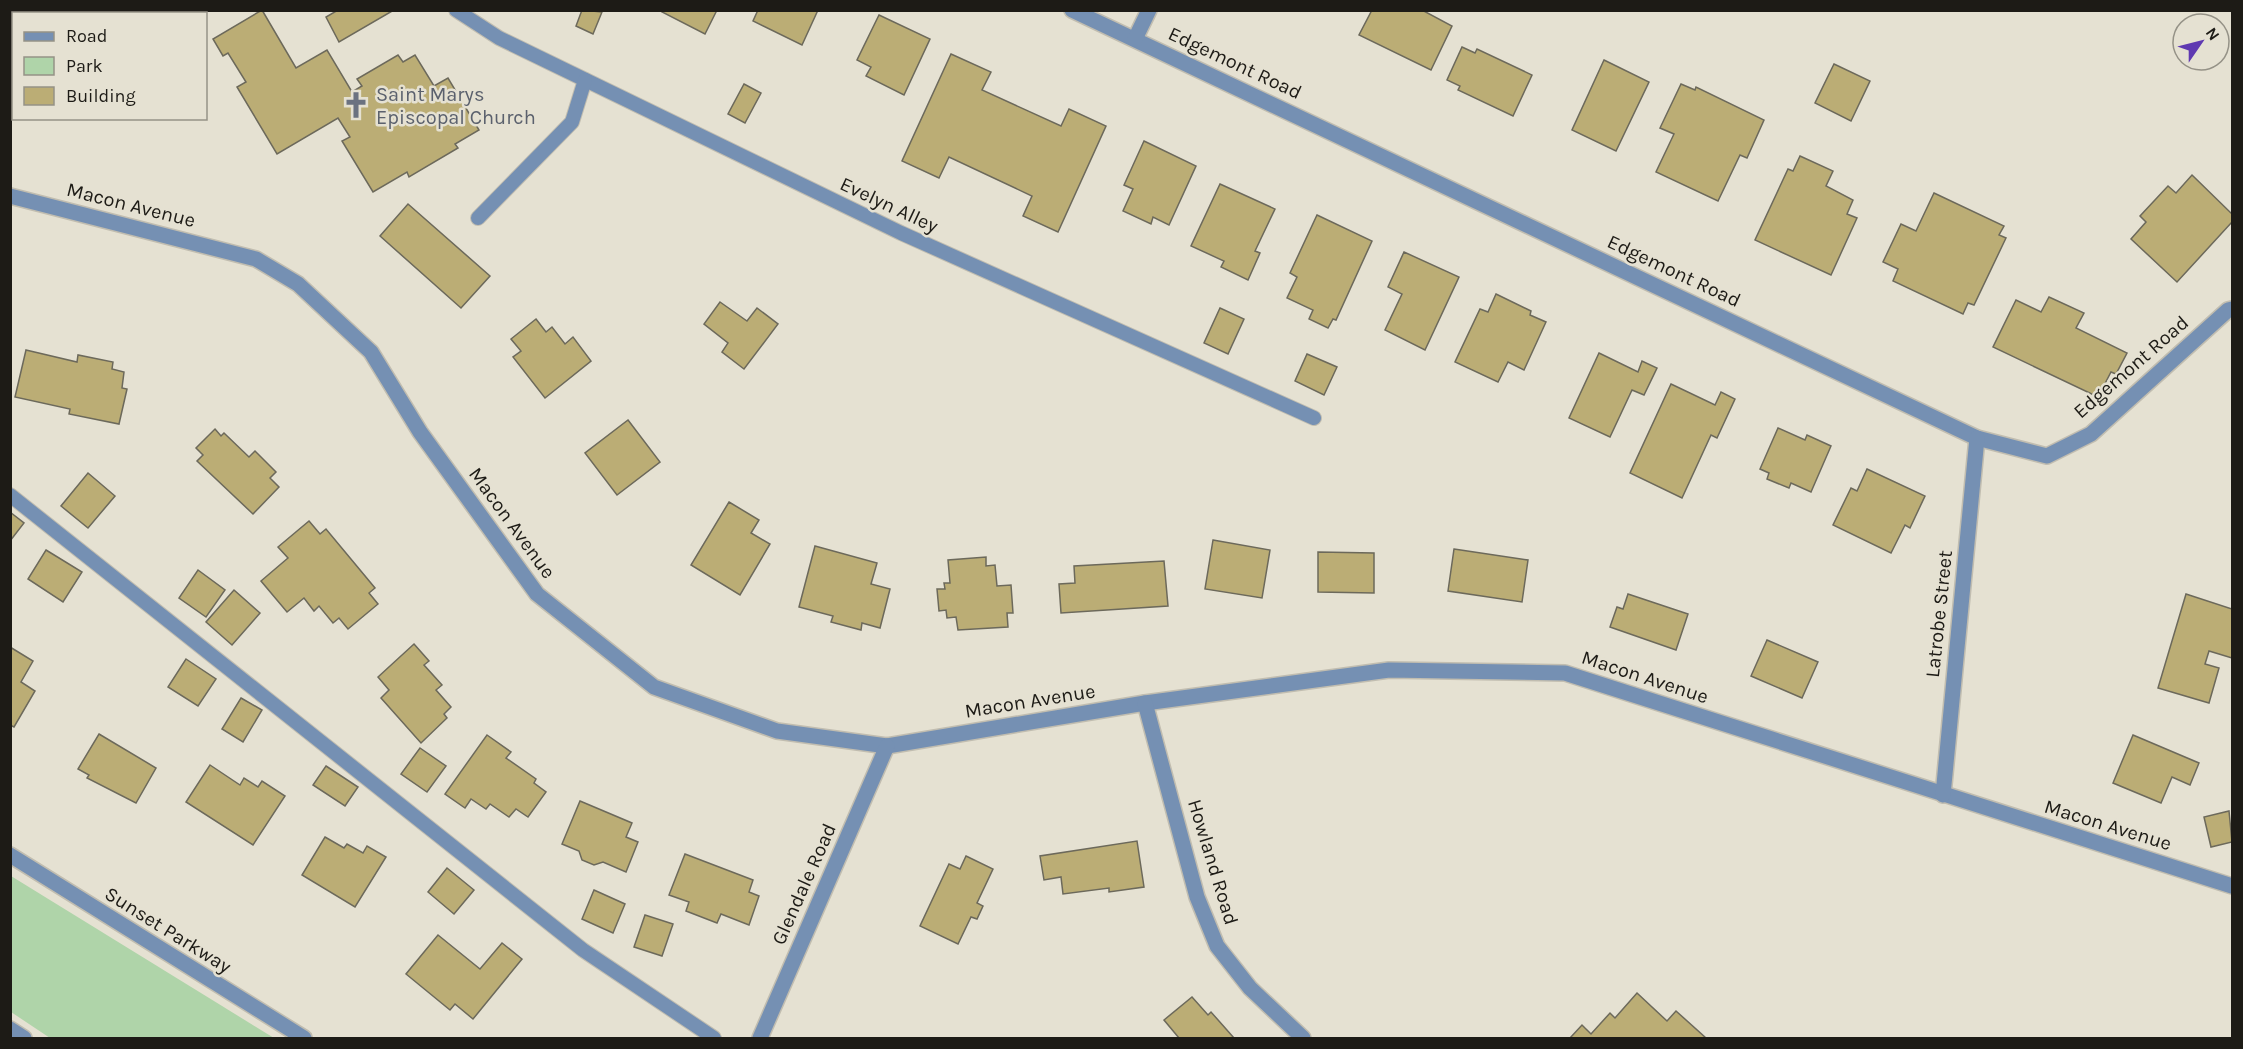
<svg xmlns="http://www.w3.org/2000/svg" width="2243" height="1049" viewBox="0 0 2243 1049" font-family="Karla,sans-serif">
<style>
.green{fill:#afd4a9}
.building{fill:#bbad75;stroke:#6c695b;stroke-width:1.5}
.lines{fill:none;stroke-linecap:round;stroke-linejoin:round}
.service-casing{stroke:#c1bdb0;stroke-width:16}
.minor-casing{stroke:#c1bdb0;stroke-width:18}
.tertiary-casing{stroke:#c1bdb0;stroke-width:18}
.service{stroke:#7590b3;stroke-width:14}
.minor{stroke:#7590b3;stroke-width:15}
.tertiary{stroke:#7590b3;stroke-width:15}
.labels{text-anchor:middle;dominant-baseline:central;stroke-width:5;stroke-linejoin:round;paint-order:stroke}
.street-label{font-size:20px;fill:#1d1b16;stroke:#e5e1d2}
.worship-label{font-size:20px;fill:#5b616d;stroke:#e5e1d2;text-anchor:start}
</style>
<rect width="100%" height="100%" fill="#e5e1d2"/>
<!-- green -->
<path class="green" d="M 11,876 L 274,1038 L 50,1038 L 11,1012 Z"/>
<!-- building -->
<g class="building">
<path d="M 262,10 L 296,68 L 327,50 L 352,92 L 362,86 L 357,79 L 398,55 L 403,62 L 415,55 L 434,86 L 448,78 L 479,130 L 455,144 L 458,148 L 409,177 L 407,172 L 373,192 L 342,141 L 350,137 L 338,118 L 277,154 L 237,87 L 246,82 L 228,53 L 223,56 L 213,39 Z"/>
<path d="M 338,10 L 394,10 L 339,42 L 326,17 Z"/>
<path d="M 582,10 L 602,12 L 593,34 L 576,26 Z"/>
<path d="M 663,10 L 717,10 L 705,34 L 662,12 Z"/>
<path d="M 758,10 L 818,10 L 802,45 L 753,21 Z"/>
<path d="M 1372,10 L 1422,10 L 1452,26 L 1431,70 L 1359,35 Z"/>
<path d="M 879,15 L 930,39 L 904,95 L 866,76 L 871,67 L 857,60 Z"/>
<path d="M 1462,47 L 1475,53 L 1477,49 L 1532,75 L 1513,116 L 1458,90 L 1460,86 L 1447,80 Z"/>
<path d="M 951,54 L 991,72 L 982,90 L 1061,126 L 1069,109 L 1106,126 L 1058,232 L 1023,216 L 1032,196 L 949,157 L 939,178 L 902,161 Z"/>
<path d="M 1604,60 L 1649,82 L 1616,151 L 1572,130 Z"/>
<path d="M 1834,64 L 1870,81 L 1851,121 L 1815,103 Z"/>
<path d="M 744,84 L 761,93 L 745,123 L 728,114 Z"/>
<path d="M 1681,84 L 1695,90 L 1696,87 L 1764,120 L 1747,158 L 1740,155 L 1718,201 L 1656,172 L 1674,134 L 1660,128 Z"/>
<path d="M 1144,141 L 1196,166 L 1169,225 L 1153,217 L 1151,224 L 1123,211 L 1133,189 L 1124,185 Z"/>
<path d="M 1800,156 L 1833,171 L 1826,186 L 1853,200 L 1847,214 L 1857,218 L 1831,275 L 1755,240 L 1788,169 L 1793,171 Z"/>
<path d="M 2192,175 L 2232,214 L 2232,222 L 2177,282 L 2131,239 L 2146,222 L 2140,216 L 2168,186 L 2176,193 Z"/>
<path d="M 1220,184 L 1275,209 L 1255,251 L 1260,253 L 1248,280 L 1221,267 L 1224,261 L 1191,246 Z"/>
<path d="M 1934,193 L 2004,226 L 1999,235 L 2006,238 L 1974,305 L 1968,303 L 1963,314 L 1893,281 L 1898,269 L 1883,262 L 1901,224 L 1916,231 Z"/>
<path d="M 408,204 L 490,276 L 461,308 L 380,236 Z"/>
<path d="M 1317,215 L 1372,241 L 1336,320 L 1333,319 L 1328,328 L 1309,319 L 1313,310 L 1287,298 L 1297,277 L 1290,273 Z"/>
<path d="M 1404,252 L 1459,277 L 1425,350 L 1385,330 L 1402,294 L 1388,287 Z"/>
<path d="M 1496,294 L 1531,311 L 1530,315 L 1546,322 L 1524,370 L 1508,362 L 1498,382 L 1455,362 L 1480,309 L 1488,312 Z"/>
<path d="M 2049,297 L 2084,313 L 2076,328 L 2127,353 L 2116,374 L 2111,372 L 2098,397 L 1993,347 L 2016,300 L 2041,312 Z"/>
<path d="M 720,302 L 747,321 L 757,308 L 778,324 L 744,369 L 722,352 L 728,343 L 704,324 Z"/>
<path d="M 1220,308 L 1244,319 L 1228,354 L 1204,343 Z"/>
<path d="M 536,319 L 546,332 L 552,327 L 565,344 L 573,337 L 591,361 L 545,398 L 513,357 L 521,351 L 511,339 Z"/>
<path d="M 26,350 L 77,362 L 78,355 L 113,362 L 112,369 L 124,372 L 122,388 L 127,389 L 119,424 L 69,414 L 70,409 L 15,397 Z"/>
<path d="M 1599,353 L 1638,372 L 1642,361 L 1657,368 L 1644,395 L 1632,390 L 1610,437 L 1569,418 Z"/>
<path d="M 1307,354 L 1337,367 L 1324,395 L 1295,381 Z"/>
<path d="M 1671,384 L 1715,405 L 1721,392 L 1735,399 L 1717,438 L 1711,435 L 1682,498 L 1630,473 Z"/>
<path d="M 628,420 L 660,462 L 617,495 L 585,453 Z"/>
<path d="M 1778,428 L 1805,440 L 1807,435 L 1831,446 L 1811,492 L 1791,483 L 1789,488 L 1767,479 L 1769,473 L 1760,469 Z"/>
<path d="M 215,429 L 221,436 L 224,433 L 249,457 L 255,451 L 276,472 L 270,478 L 279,487 L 253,514 L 197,461 L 203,455 L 196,448 Z"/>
<path d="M 1867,469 L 1925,496 L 1910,528 L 1905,525 L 1891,553 L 1833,525 L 1851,488 L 1857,491 Z"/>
<path d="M 88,473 L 115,496 L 88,528 L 61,506 Z"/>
<path d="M 729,502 L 759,520 L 751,533 L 770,544 L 740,595 L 691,565 Z"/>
<path d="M 10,512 L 24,523 L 10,541 Z"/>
<path d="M 309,521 L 320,534 L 326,529 L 375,588 L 369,593 L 378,604 L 348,629 L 339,618 L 333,623 L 319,606 L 314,611 L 304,598 L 287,612 L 261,581 L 288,558 L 278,547 Z"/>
<path d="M 1213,540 L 1270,550 L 1262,598 L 1205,589 Z"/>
<path d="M 815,546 L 877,563 L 871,584 L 890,589 L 880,628 L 862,623 L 861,630 L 831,622 L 833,616 L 799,607 Z"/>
<path d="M 1454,549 L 1528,560 L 1522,602 L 1448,591 Z"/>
<path d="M 46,550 L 82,572 L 63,602 L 28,579 Z"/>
<path d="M 1318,552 L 1374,553 L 1374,593 L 1318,592 Z"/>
<path d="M 986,557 L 986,566 L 995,565 L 997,586 L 1011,585 L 1013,613 L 1007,613 L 1008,627 L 958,630 L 956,617 L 947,618 L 946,610 L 939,611 L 937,589 L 945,589 L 944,583 L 950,583 L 948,560 Z"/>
<path d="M 1164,561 L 1168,606 L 1061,613 L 1059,584 L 1075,583 L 1074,566 Z"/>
<path d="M 198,570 L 225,590 L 206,617 L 179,598 Z"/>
<path d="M 234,590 L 260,613 L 232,645 L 206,622 Z"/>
<path d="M 1628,594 L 1688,614 L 1676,650 L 1610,627 L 1617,607 L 1623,609 Z"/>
<path d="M 2186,594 L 2232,609 L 2232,658 L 2209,651 L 2205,664 L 2219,668 L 2209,703 L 2158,688 Z"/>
<path d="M 1767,640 L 1818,662 L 1802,698 L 1751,676 Z"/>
<path d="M 414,644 L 429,661 L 424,665 L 442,685 L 436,690 L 451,707 L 444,714 L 447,718 L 421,743 L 381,698 L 389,690 L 378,677 Z"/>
<path d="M 10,647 L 33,661 L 21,682 L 35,691 L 14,727 L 10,725 Z"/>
<path d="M 186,659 L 216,679 L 198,706 L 168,687 Z"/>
<path d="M 241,698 L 262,710 L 243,742 L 222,729 Z"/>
<path d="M 99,734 L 156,768 L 136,803 L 87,778 L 89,775 L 78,769 Z"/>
<path d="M 487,735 L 511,752 L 506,758 L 536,779 L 534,783 L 546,792 L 528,817 L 516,809 L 509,817 L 490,804 L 486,809 L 471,799 L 465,808 L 445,794 Z"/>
<path d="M 2133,735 L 2199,763 L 2190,785 L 2172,777 L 2161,803 L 2113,783 Z"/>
<path d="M 420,748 L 446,766 L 427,792 L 401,774 Z"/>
<path d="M 210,765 L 240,785 L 244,778 L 258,787 L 262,781 L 285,796 L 253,845 L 186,802 Z"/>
<path d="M 326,766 L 358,787 L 345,806 L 313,785 Z"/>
<path d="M 580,801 L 632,823 L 626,837 L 638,842 L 626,872 L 603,862 L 594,865 L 582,860 L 579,851 L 562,844 Z"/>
<path d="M 2229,811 L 2232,842 L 2211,847 L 2204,817 Z"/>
<path d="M 325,837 L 344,848 L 347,844 L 363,853 L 367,846 L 386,857 L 355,907 L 302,875 Z"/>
<path d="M 1137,841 L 1144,887 L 1109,892 L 1109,888 L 1063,894 L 1061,877 L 1044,880 L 1040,856 Z"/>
<path d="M 685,854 L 753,880 L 749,892 L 759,896 L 749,925 L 721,914 L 717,923 L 686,911 L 689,902 L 669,895 Z"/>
<path d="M 966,856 L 993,869 L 977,903 L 983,906 L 977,919 L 971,917 L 958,944 L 920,926 L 949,864 L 960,869 Z"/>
<path d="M 447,868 L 474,890 L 454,914 L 428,892 Z"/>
<path d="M 594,890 L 625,904 L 613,933 L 582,919 Z"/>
<path d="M 645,915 L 673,924 L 662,956 L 634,947 Z"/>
<path d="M 438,935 L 480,969 L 502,943 L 522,959 L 473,1019 L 455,1004 L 450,1010 L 406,974 Z"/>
<path d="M 1637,993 L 1667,1021 L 1676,1011 L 1706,1038 L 1570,1038 L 1582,1025 L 1591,1034 L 1610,1013 L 1615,1018 Z"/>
<path d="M 1192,997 L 1208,1015 L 1211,1012 L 1234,1038 L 1179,1038 L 1164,1020 Z"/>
</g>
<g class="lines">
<defs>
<g id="service">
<path d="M 456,10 L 499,38 L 901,233 L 1314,418"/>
<path d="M 478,218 L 572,122 L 585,80"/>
<path d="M 10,495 L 583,950 L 714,1038"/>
</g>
<g id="minor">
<path d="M 1072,10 L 1977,438 L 2047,456 L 2091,434 L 2228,310 L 2232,309"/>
<path d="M 1135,39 L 1149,10"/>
<path d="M 10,196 L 256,259 L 298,284 L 371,352 L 420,432 L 537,594 L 654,687 L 777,731 L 887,746 L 1145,703 L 1389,670 L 1565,673 L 2232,886"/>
<path d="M 1145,703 L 1197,897 L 1217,946 L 1250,988 L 1303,1038"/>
<path d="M 1943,795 L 1977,438"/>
<path d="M 10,855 L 304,1038"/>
<path d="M 10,1029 L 24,1038"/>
<path d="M 760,1038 L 887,746"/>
</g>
<g id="tertiary">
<path d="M 125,14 L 131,10"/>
<path d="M 10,72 L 14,71"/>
</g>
</defs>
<!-- service casing -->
<use href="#service" class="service-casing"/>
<!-- minor casing -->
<use href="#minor" class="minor-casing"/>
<!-- tertiary casing -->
<use href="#tertiary" class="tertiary-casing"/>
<!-- service -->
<use href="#service" class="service"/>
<!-- minor -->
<use href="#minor" class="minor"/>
<!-- tertiary -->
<use href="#tertiary" class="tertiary"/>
</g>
<!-- icons -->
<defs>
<symbol id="church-bare" viewBox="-9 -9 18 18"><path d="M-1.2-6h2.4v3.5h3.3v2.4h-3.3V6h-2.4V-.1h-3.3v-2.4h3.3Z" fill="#6b7280" stroke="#e5e1d2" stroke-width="2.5" paint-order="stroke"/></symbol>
</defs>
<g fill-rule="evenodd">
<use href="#church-bare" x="337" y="86" width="38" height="38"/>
</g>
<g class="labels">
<!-- street labels -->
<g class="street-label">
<text transform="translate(1235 63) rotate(25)">Edgemont Road</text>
<text transform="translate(131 205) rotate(14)">Macon Avenue</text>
<text transform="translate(889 205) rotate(25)">Evelyn Alley</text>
<text transform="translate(1674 271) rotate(25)">Edgemont Road</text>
<text transform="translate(2131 367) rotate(-41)">Edgemont Road</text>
<text transform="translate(512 523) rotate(54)">Macon Avenue</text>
<text transform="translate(1939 614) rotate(-84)">Latrobe Street</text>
<text transform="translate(1645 677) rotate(18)">Macon Avenue</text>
<text transform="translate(1030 701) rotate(-9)">Macon Avenue</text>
<text transform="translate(2108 825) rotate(17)">Macon Avenue</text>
<text transform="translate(1213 862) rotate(73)">Howland Road</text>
<text transform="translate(804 884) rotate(-66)">Glendale Road</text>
<text transform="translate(168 930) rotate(32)">Sunset Parkway</text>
</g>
<!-- worship labels -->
<g class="worship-label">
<text x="376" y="94">Saint Marys<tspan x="376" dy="23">Episcopal Church</tspan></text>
</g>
</g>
<!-- border -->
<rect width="2243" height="1049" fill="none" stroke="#1d1b16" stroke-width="24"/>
<!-- legend -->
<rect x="12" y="12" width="195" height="108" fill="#e5e1d2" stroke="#959287" stroke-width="1.5"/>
<rect x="24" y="32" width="30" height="9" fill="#7590b3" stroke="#959287" stroke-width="1.5"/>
<text x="66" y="42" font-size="18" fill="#1d1b16">Road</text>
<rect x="24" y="57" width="30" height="18" fill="#afd4a9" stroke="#959287" stroke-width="1.5"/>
<text x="66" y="72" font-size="18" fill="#1d1b16">Park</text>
<rect x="24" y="87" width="30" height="18" fill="#bbad75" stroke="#959287" stroke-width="1.5"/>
<text x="66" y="102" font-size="18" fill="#1d1b16">Building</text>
<!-- north arrow -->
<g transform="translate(2201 42) rotate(55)"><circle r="28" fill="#e5e1d2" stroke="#959287" stroke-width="1.5"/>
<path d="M0-4.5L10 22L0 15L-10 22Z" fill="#5f39b1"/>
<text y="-9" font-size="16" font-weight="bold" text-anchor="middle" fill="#1d1b16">N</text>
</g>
</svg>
